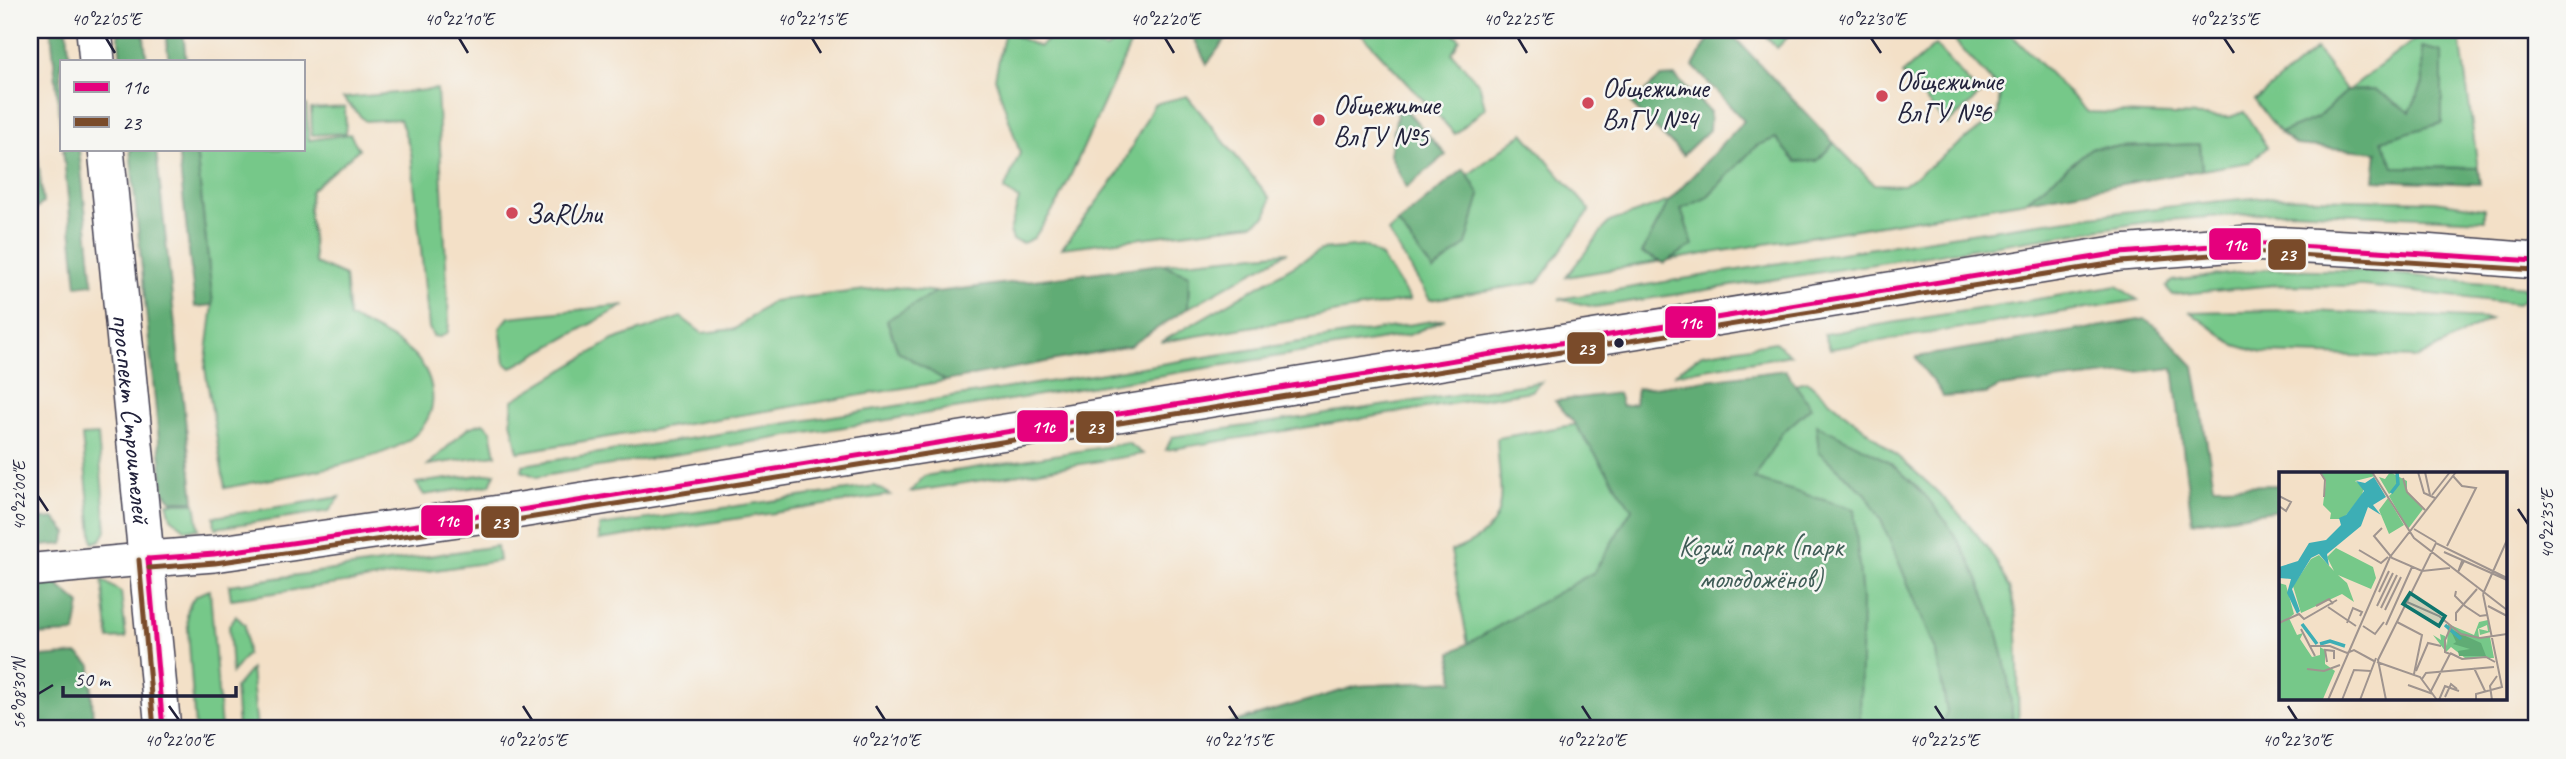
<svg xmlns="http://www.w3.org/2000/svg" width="2566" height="759" viewBox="0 0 2566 759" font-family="Caveat,sans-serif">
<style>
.green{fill:#76c889;stroke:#4c7562;stroke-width:2}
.forest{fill:#60ac75;stroke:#416758;stroke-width:2}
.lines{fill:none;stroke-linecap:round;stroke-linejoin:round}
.tertiary-casing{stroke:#413e50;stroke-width:35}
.secondary-casing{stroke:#413e50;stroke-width:38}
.tertiary{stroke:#fff;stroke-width:32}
.secondary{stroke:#fff;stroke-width:35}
.bus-1-casing{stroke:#f6f6f2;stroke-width:10}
.bus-2-casing{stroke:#f6f6f2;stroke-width:10}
.bus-1{stroke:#e5007d;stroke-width:5}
.bus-2{stroke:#7a4b2a;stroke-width:5}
.ticks{fill:none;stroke:#22223b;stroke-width:2.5}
.poi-dot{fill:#d1495b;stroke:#f6f6f2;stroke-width:2.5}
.bus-dot{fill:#22223b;stroke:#f6f6f2;stroke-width:2.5}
.labels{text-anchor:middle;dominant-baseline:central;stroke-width:5;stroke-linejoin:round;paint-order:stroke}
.poi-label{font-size:28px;fill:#22223b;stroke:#f6f6f2;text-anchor:start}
.street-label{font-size:28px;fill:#22223b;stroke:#f6f6f2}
.park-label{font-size:28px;fill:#3f5c56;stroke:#f6f6f2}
.inset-river{fill:none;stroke:#3daeb5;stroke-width:3.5}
.inset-road{fill:none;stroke:#9f948f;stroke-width:2}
.view{fill:#0f766e;fill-opacity:0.15;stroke:#0f766e;stroke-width:3.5}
.inset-edge{fill:none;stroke:#22223b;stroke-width:3.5}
.line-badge{stroke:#f6f6f2;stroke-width:2.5}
.badge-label{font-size:19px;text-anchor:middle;font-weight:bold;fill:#fff}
.neatline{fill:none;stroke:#22223b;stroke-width:2.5}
.ticks-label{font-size:18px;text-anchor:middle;fill:#22223b}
</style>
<rect width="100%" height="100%" fill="#f6f6f2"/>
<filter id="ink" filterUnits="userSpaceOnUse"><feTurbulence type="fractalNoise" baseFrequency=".0143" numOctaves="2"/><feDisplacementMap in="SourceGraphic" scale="14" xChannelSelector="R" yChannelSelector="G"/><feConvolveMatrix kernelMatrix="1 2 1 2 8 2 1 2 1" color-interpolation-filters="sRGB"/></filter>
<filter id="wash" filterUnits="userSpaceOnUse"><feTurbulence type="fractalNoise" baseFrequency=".00686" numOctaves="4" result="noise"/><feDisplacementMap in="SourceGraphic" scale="28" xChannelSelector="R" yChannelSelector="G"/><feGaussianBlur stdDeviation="1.57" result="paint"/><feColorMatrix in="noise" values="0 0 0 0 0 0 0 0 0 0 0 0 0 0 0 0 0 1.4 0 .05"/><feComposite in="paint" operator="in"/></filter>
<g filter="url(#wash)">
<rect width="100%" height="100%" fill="#f3e0c7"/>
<!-- green -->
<g class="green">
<path d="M 1059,30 L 1073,30 L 1087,44 L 1106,49 L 1119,39 L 1122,30 L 1137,30 L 1059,201 L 1034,238 L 1023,243 L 1013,240 L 1010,231 L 1019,199 L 1004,190 L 1020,153 L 995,78 L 1005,31 L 1039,47 Z"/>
<path d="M 1358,30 L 1419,30 L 1423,34 L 1429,30 L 1450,30 L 1460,39 L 1452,53 L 1480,86 L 1485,108 L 1455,134 Z"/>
<path d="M 1759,30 L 1795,30 L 1777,48 Z"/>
<path d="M 1945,30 L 2007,30 L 2087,112 L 2230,117 L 2244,112 L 2267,147 L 2250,162 L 2202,170 L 2200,144 L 2091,148 L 2026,201 L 1566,277 L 1609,222 L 1669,201 L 1642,253 L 1664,263 L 1692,245 L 1681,209 L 1706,198 L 1756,146 L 1776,138 L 1817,161 L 1834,143 L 1874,184 L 1904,185 L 1998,115 L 2000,91 Z"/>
<path d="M 2427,30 L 2459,30 L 2478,168 L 2393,167 L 2381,139 L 2442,123 L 2442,52 L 2422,48 L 2423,83 L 2410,113 L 2376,90 L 2347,91 L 2317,118 L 2280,133 L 2255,100 L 2316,49 L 2347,91 Z"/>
<path d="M 1935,45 L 1980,95 L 1947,124 L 1902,74 Z"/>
<path d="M 437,89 L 449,321 L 448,332 L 440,337 L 433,336 L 429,328 L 411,152 L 400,119 L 365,121 L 343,98 Z"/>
<path d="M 1187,96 L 1270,198 L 1267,215 L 1253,224 L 1062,248 L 1118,174 L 1154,104 Z"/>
<path d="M 303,105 L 306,105 L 309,140 L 350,134 L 359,149 L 311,190 L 309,209 L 315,263 L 345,276 L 349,317 C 382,334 428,349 432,392 C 435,412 424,430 407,441 C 371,465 270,478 225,488 L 205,368 L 213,305 L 196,149 L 303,149 Z"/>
<path d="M 345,107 L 346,133 L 312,135 L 311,109 Z"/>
<path d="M 1523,133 L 1590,210 L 1538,282 L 1430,300 L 1388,232 L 1398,223 L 1433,270 L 1480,195 L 1468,175 Z"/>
<path d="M 2264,197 L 2434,201 L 2485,208 L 2485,220 L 2290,211 L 2154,221 L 1595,307 L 1559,299 C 1794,262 2027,218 2264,197 Z"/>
<path d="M 1365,246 L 1381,257 L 1410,300 L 1161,342 L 1321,250 Z"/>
<path d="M 1288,252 L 1188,308 L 1189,275 L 1162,264 Z"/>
<path d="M 2268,269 L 2366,271 L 2524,287 L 2528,297 L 2518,304 L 2364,286 L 2275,285 L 2173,295 L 2166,287 L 2172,281 Z"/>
<path d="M 2117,286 L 2138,300 L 1830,349 L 1824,334 Z"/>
<path d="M 892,287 L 936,292 L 887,321 L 898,351 L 946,381 L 518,452 L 511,421 L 513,400 L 613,340 L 681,317 L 702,333 L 735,329 L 773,301 Z"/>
<path d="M 625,305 L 511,368 L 505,363 L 500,328 L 509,317 Z"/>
<path d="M 2288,310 L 2491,319 L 2418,358 L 2262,353 L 2235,345 L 2190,312 Z"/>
<path d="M 1445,319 L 1409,335 L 537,477 L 522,471 L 523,465 Z"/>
<path d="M 1775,342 L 1791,355 L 1674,374 L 1702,354 Z"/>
<path d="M 1807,381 C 1868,437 2003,524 2015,611 C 2020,650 2017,691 2019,729 L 1211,729 L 1358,686 L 1454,681 L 1451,653 L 1468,644 L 1451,551 C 1516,528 1499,496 1497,438 L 1713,401 Z"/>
<path d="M 1541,382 L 1531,391 L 1166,450 L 1172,437 Z"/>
<path d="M 483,423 L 491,430 L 496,455 L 428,465 L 468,428 Z"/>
<path d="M 98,435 L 106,531 L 101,540 L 93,543 L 82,436 Z"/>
<path d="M 1128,443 L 1143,454 L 910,492 L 924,476 Z"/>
<path d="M 495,473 L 490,485 L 424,495 L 416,483 Z"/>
<path d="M 875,486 L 890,495 L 599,540 L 599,526 Z"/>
<path d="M 340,497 L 329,511 L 215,528 L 214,517 Z"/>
<path d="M 167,503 L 195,503 L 199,529 L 186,530 L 171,518 Z"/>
<path d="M 497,546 L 499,561 L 231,599 L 229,585 Z"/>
<path d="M 102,580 L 121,592 L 126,638 L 109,639 Z"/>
<path d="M 210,590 L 221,729 L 195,729 L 187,614 C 190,599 195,594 210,590 Z"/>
<path d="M 236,616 L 245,625 L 247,654 L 232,673 L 229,625 Z"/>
<path d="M 251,669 L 257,729 L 238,729 L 235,688 Z"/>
</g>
<!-- forest -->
<g class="forest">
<path d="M 51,30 L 67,30 L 70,61 L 61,61 L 61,132 Z"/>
<path d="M 118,30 L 143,30 L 147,61 L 121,61 Z"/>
<path d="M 165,30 L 183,30 L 186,61 L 169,61 Z"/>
<path d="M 1197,30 L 1232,30 L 1207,64 L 1193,36 Z"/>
<path d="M 1712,33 L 1736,39 L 1834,143 L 1817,161 L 1796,162 L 1776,138 L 1756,146 L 1706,198 L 1681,209 L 1693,245 L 1664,263 L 1642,253 L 1669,201 L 1744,121 L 1693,66 Z"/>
<path d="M 2422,47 L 2442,52 L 2442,123 L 2382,140 L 2394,167 L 2478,168 L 2480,184 L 2374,180 L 2377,152 L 2296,145 L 2280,133 L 2317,118 L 2347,91 L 2376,90 L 2410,112 L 2423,83 Z"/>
<path d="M 1675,76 L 1710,112 L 1709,130 L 1683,155 L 1631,104 L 1661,77 Z"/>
<path d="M 30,84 L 43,203 L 31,213 L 30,212 Z"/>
<path d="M 1399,102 L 1446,155 L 1406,188 L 1390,154 Z"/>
<path d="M 2200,144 L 2202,170 L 2026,201 L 2091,148 Z"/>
<path d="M 63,149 L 79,149 L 93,284 L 77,286 Z"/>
<path d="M 130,149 L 156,149 L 194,501 L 172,501 L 164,492 Z"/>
<path d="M 178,149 L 196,149 L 213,305 L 195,307 Z"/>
<path d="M 1464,169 L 1480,195 L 1466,245 L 1433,271 L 1398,223 Z"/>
<path d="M 1162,264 L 1189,275 L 1188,308 L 1130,346 L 946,381 L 898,351 L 887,320 L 936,292 Z"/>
<path d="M 2145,319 L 2156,326 L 2194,366 L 2214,486 L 2281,485 L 2281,510 L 2192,522 L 2173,368 L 1999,387 L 1986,394 L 1943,397 C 1938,381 1922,373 1916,357 Z"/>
<path d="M 1785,370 L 1811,407 L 1781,434 L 1754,479 L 1854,509 L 1862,599 L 1860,722 L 1846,729 L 1211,729 L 1358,686 L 1454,681 L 1451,653 L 1594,572 L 1632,509 L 1575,424 L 1555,401 L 1618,393 L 1622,406 L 1635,404 L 1637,389 Z"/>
<path d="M 1816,424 C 1841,438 1879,453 1900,471 C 1972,532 2009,637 2013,729 L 1941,729 L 1947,711 L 1935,648 L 1881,520 L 1866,494 L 1819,452 Z"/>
<path d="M 54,518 L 67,533 L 63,544 L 30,547 L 30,520 Z"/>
<path d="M 54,582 L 80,604 L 75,633 L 30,635 L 30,585 Z"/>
<path d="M 78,654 L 91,665 L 93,729 L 36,729 L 30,698 L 30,658 Z"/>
</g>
</g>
<g filter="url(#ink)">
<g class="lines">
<defs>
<path id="tertiary" d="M 30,570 L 148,559"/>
<g id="secondary">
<path d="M 94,30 L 97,61"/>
<path id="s1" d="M 106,149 L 163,729"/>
<path d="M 148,559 L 214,554 L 521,510 L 2120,253 L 2250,243 L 2423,252 L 2536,261"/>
</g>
</defs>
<!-- tertiary casing -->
<use href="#tertiary" class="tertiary-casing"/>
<!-- secondary casing -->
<use href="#secondary" class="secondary-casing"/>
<!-- tertiary -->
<use href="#tertiary" class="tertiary"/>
<!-- secondary -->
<use href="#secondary" class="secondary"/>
<defs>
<g id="bus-1">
<path d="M 148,559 L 214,554 L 521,510 L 2120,253 L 2250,243 L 2536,261"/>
<path d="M 148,559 L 163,729"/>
</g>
<g id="bus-2">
<path d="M 139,560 L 154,729"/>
<path d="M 149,568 L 215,563 L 522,519 L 2121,262 L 2250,252 L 2535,270"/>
</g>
</defs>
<!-- bus-1 casing -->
<use href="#bus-1" class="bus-1-casing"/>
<!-- bus-2 casing -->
<use href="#bus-2" class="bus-2-casing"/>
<!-- bus-1 -->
<use href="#bus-1" class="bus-1"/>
<!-- bus-2 -->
<use href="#bus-2" class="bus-2"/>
</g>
</g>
<!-- ticks -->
<path class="ticks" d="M 106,38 L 115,53M 459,38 L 468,53M 812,38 L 821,53M 1165,38 L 1174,53M 1518,38 L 1527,53M 1871,38 L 1881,53M 2224,38 L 2234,53M 38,496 L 48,511M 2518,509 L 2528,524M 38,694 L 53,685M 169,706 L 179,720M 523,706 L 532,720M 876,706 L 885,720M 1229,706 L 1238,720M 1582,706 L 1591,720M 1935,706 L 1944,720M 2288,706 L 2297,720"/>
<!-- markers -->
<g class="poi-dot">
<circle cx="1882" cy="96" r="7"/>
<circle cx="1588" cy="103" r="7"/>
<circle cx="1319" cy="120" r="7"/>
<circle cx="512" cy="213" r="7"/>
</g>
<circle class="bus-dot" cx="1619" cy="343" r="6"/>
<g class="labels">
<!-- poi labels -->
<g class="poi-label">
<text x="1896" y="80">Общежитие<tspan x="1896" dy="32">ВлГУ №6</tspan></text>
<text x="1602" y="87">Общежитие<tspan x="1602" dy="32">ВлГУ №4</tspan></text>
<text x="1333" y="104">Общежитие<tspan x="1333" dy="32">ВлГУ №5</tspan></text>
<text x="526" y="213">ЗаRUли</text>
</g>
<!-- street labels -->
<g class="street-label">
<text stroke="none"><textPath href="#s1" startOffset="271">проспект Строителей</textPath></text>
</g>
<!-- park labels -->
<g class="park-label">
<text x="1761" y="546">Козий парк (парк<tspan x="1761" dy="32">молодожёнов)</tspan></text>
</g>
</g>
<!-- overview -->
<g transform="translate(2279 472)">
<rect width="228" height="228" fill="#f3e0c7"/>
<path d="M 40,0 L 92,0 L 96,4 L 76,9 L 85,15 L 83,23 L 64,47 L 51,47 L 52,41 L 44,33 L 47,9 ZM 111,0 L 128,9 L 128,20 L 144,37 L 129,57 L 110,24 L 115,19 L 110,22 L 100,5 L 106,7 ZM 109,26 L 125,53 L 110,62 L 100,38 ZM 57,76 L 94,95 L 97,106 L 92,117 L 59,103 L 68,111 L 75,130 L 63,122 L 22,141 L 14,114 L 32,87 L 40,83 L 55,99 L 48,85 ZM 0,111 L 7,113 L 15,142 L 10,146 L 18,163 L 24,161 L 21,167 L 33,185 L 41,183 L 41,175 L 46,178 L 46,192 L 56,199 L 44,227 L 0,227 ZM 209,148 L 211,160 L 201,163 L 200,157 L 209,159 L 208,153 L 199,157 L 200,165 L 211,165 L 215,186 L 186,186 L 172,175 L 167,180 L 154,163 L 162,168 L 161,162 L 166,164 L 168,174 L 169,152 L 195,163 L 200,150 Z" fill="#76c889"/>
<path d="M 171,157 L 202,171 L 207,184 L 180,184 L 179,179 L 191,177 L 174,172 L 177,170 Z" fill="#60ac75"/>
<path d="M 95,5 L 107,25 L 94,33 L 102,43 L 89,35 L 82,54 L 48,82 L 50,94 L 40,82 L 32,86 L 13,117 L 21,139 L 18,142 L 8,121 L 12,107 L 0,106 L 0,95 L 19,89 L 30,71 L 47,68 L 62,53 L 60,46 L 67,43 L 85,19 L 77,9 L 86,11 Z" fill="#3daeb5"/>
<path class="inset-river" d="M 112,21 L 119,12 L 118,0M 23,152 L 38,172M 166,153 L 182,167M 41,172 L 51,169 L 66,174"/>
<path class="inset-road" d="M 41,0 L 46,8 L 45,25M 93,0 L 135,66 L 228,138M 139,0 L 145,21 L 156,26M 146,0 L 151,23M 124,6 L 128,20 L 146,38M 153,23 L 171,0M 0,24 L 12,30 L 7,39 L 0,34M 103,56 L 95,64 L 113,86 L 143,99 L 171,96M 135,57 L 157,70M 168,74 L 197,16 L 183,14 L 174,4M 80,78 L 102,91 L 109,85M 165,80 L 228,108M 183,89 L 179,100 L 185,89M 177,119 L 176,124 L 186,134 L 201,144 L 208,143M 100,120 L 110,99M 204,122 L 228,68M 128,130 L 160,144 L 182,162 L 201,166 L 228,162M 37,134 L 50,127 L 54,132M 98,134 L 114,101M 209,134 L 228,144M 49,135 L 77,154M 102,136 L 118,103M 106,138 L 122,105M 177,149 L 177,141 L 198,117M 118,150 L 143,163 L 135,202M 0,151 L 20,142 L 25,147 L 58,128M 68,151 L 74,136 L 83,140 L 81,144M 107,153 L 133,95M 84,154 L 96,162 L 105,150M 22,157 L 36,184M 31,174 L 51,174 L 68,181 L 75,178 L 95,189M 171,181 L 183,187 L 207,185 L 216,190M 48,190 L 46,178 L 55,179 L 55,187M 98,190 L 141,205 L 158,228M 195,196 L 206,219M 28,197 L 45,199 L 61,193M 137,199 L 149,171 L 162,174M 143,207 L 147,201 L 215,195M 129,213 L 154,222M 152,219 L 171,182 L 166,180 L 166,168 L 172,155M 166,225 L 172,212 L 178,217M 49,228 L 111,85 L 177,0M 63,228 L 75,198 L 92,199M 81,228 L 97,186M 107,228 L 99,188 L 157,71 L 228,106M 160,228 L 166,214 L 180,219M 197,228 L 197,222 L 223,215 L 204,122M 213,228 L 211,214 L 218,204"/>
<path class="view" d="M 131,121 L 166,144 L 160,154 L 124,132 Z"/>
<rect width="228" height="228" class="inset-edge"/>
</g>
<g class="line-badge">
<rect x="2208" y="227" width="54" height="34" rx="7" fill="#e5007d"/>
<rect x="2267" y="238" width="40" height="33" rx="7" fill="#7a4b2a"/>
<rect x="1664" y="305" width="53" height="34" rx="7" fill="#e5007d"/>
<rect x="1566" y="331" width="40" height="34" rx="7" fill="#7a4b2a"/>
<rect x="1016" y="409" width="53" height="34" rx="7" fill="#e5007d"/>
<rect x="1075" y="410" width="40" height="34" rx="7" fill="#7a4b2a"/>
<rect x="420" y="504" width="54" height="33" rx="7" fill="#e5007d"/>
<rect x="480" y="505" width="40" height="34" rx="7" fill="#7a4b2a"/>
</g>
<g class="badge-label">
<text x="2235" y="251">11с</text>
<text x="2287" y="261">23</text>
<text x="1690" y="329">11с</text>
<text x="1586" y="355">23</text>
<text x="1043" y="433">11с</text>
<text x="1095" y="434">23</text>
<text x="447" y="527">11с</text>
<text x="500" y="529">23</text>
</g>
<!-- margin -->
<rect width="2566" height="759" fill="none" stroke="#f6f6f2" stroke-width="77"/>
<!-- legend -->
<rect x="60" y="60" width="245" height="91" fill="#f6f6f2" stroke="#a1a1a9" stroke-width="2"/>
<rect x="74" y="82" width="35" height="10" fill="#e5007d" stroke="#a1a1a9" stroke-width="2"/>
<text x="122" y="94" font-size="21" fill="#22223b">11с</text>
<rect x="74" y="117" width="35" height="10" fill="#7a4b2a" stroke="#a1a1a9" stroke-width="2"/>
<text x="122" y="130" font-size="21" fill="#22223b">23</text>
<!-- scale -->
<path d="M63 686v10h173v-10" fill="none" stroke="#22223b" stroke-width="3.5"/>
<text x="74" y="686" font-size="21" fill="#22223b" stroke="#f6f6f2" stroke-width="5" paint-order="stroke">50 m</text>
<rect x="38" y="38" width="2490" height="682" class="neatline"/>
<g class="ticks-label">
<text x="106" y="25">40°22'05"E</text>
<text x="459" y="25">40°22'10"E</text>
<text x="812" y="25">40°22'15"E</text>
<text x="1165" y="25">40°22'20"E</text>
<text x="1518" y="25">40°22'25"E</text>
<text x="1871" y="25">40°22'30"E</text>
<text x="2224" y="25">40°22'35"E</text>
<text transform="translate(19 496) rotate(-90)" y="6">40°22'00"E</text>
<text transform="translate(2547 524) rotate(-90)" y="6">40°22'35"E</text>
<text transform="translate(19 694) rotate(-90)" y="6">56°08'30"N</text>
<text x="179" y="746">40°22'00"E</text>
<text x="532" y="746">40°22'05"E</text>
<text x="885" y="746">40°22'10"E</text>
<text x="1238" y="746">40°22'15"E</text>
<text x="1591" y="746">40°22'20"E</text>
<text x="1944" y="746">40°22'25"E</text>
<text x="2297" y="746">40°22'30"E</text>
</g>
</svg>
